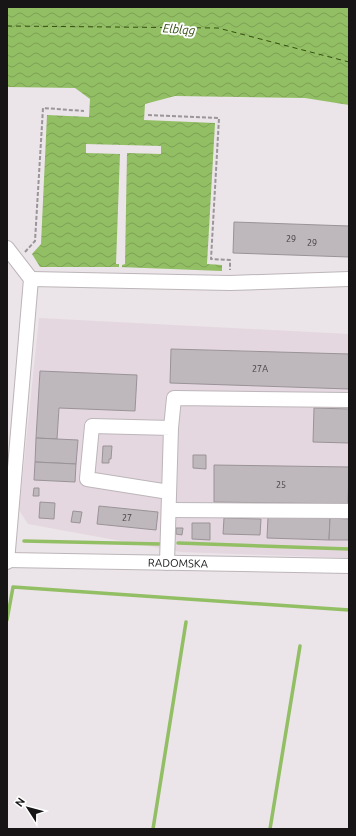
<svg xmlns="http://www.w3.org/2000/svg" width="356" height="836" viewBox="0 0 356 836" font-family="Ubuntu,sans-serif">
<style>
.built{fill:#e5d7df}
.water{fill:url(#water-waves)}
.pier{fill:#ebe4e8}
.lines{fill:none;stroke-linecap:round;stroke-linejoin:round}
.stream{stroke:#92be64;stroke-width:3.5}
.ferry{stroke:#355010;stroke-width:1;stroke-dasharray:5 4;stroke-linecap:butt}
.building{fill:#beb7bb;stroke:#999397}
.minor-casing{stroke:#bcb5b9;stroke-width:16}
.path{stroke:#9a9598;stroke-width:2;stroke-dasharray:4 2;stroke-linecap:butt}
.minor{stroke:#fff;stroke-width:14}
.labels{text-anchor:middle;dominant-baseline:central;stroke-width:4;stroke-linejoin:round;paint-order:stroke}
.number-label{font-size:9px;fill:#413e3f}
.street-label{font-size:11px;fill:#171516;stroke:#fff}
.water-label{font-size:12px;font-style:italic;fill:#355010;stroke:#fff}
</style>
<defs>
<pattern id="water-waves" width="16" height="10" patternUnits="userSpaceOnUse"><rect width="16" height="10" fill="#92be64"/><path d="M0 5q4-4 8 0t8 0" fill="none" stroke="#7da256"/></pattern>
</defs>
<rect width="100%" height="100%" fill="#ebe4e8"/>
<!-- built -->
<path class="built" d="M 39,318 L 349,334 L 349,558 L 181,552 L 28,524 L 19,510 Z"/>
<!-- water -->
<path class="water" d="M 7,7 L 349,7 L 349,105 L 305,98 L 175,96 L 145,104 L 144,120 L 215,123 L 207,264 L 222,265 L 222,271 L 119,267 L 40,267 L 32,254 L 41,244 L 47,115 L 89,117 L 90,99 L 75,88 L 7,87 Z"/>
<!-- pier -->
<path class="pier" d="M 86,144 L 161,146 L 161,154 L 127,153 L 125,264 L 122,265 L 122,267 L 119,267 L 119,264 L 116,264 L 120,154 L 86,153 Z"/>
<g class="lines">
<!-- stream -->
<g class="stream">
<path d="M 24,541 L 160,544"/>
<path d="M 178,543 L 349,549"/>
<path d="M 7,620 L 13,587 L 349,610"/>
<path d="M 153,829 L 186,622"/>
<path d="M 270,829 L 300,646"/>
</g>
<!-- ferry -->
<path class="ferry" d="M 7,26 L 218,28 L 349,62"/>
</g>
<!-- building -->
<g class="building">
<path d="M 234,222 L 349,226 L 349,257 L 233,253 Z"/>
<path d="M 171,349 L 349,354 L 349,389 L 170,383 Z"/>
<path d="M 40,371 L 137,375 L 135,411 L 59,408 L 57,439 L 36,438 Z"/>
<path d="M 314,408 L 349,409 L 349,443 L 313,442 Z"/>
<path d="M 36,438 L 78,440 L 76,464 L 35,462 Z"/>
<path d="M 103,446 L 112,446 L 111,459 L 109,459 L 109,463 L 102,463 Z"/>
<path d="M 193,455 L 206,455 L 206,469 L 193,468 Z"/>
<path d="M 35,462 L 76,464 L 75,482 L 34,480 Z"/>
<path d="M 214,465 L 349,467 L 348,504 L 214,502 Z"/>
<path d="M 34,488 L 39,488 L 39,496 L 33,496 Z"/>
<path d="M 40,502 L 55,503 L 54,519 L 39,518 Z"/>
<path d="M 99,506 L 158,512 L 156,530 L 97,524 Z"/>
<path d="M 73,511 L 82,512 L 80,523 L 71,522 Z"/>
<path d="M 268,517 L 330,518 L 329,540 L 267,538 Z"/>
<path d="M 224,518 L 261,519 L 260,535 L 223,534 Z"/>
<path d="M 330,518 L 349,519 L 349,540 L 329,540 Z"/>
<path d="M 192,523 L 210,523 L 210,540 L 192,539 Z"/>
<path d="M 176,528 L 183,528 L 182,535 L 176,534 Z"/>
</g>
<g class="lines">
<defs>
<g id="minor">
<path d="M 7,248 L 31,279 L 7,562"/>
<path d="M 31,279 L 230,283 L 349,279"/>
<path d="M 171,428 L 174,398 L 349,400"/>
<path d="M 169,510 L 349,511"/>
<path d="M 7,560 L 349,566"/>
<path d="M 167,563 L 171,428 L 92,426 L 87,479 L 169,492"/>
</g>
</defs>
<!-- minor casing -->
<use href="#minor" class="minor-casing"/>
<!-- path -->
<g class="path">
<path d="M 148,115 L 219,118 L 211,259 L 230,260 L 230,270"/>
<path d="M 25,252 L 35,241 L 43,108 L 84,111"/>
</g>
<!-- minor -->
<use href="#minor" class="minor"/>
</g>
<g class="labels">
<!-- number labels -->
<g class="number-label">
<text x="291" y="239">29</text>
<text x="312" y="243">29</text>
<text x="260" y="369">27A</text>
<text x="281" y="485">25</text>
<text x="127" y="518">27</text>
</g>
<!-- street labels -->
<g class="street-label">
<text transform="translate(178 563) rotate(1)">RADOMSKA</text>
</g>
<!-- water labels -->
<g class="water-label">
<text transform="translate(179 29) rotate(4)">Elbląg</text>
</g>
</g>
<!-- border -->
<rect width="356" height="836" fill="none" stroke="#171516" stroke-width="16"/>
<!-- north arrow -->
<g transform="translate(28 808) rotate(306)" stroke="#ffffff" stroke-width="3" paint-order="stroke">
<path d="M0-3L7 15L0 10L-7 15Z" fill="#171516"/>
<text y="-6" font-size="11" font-weight="bold" text-anchor="middle" fill="#171516">N</text>
</g>
</svg>
